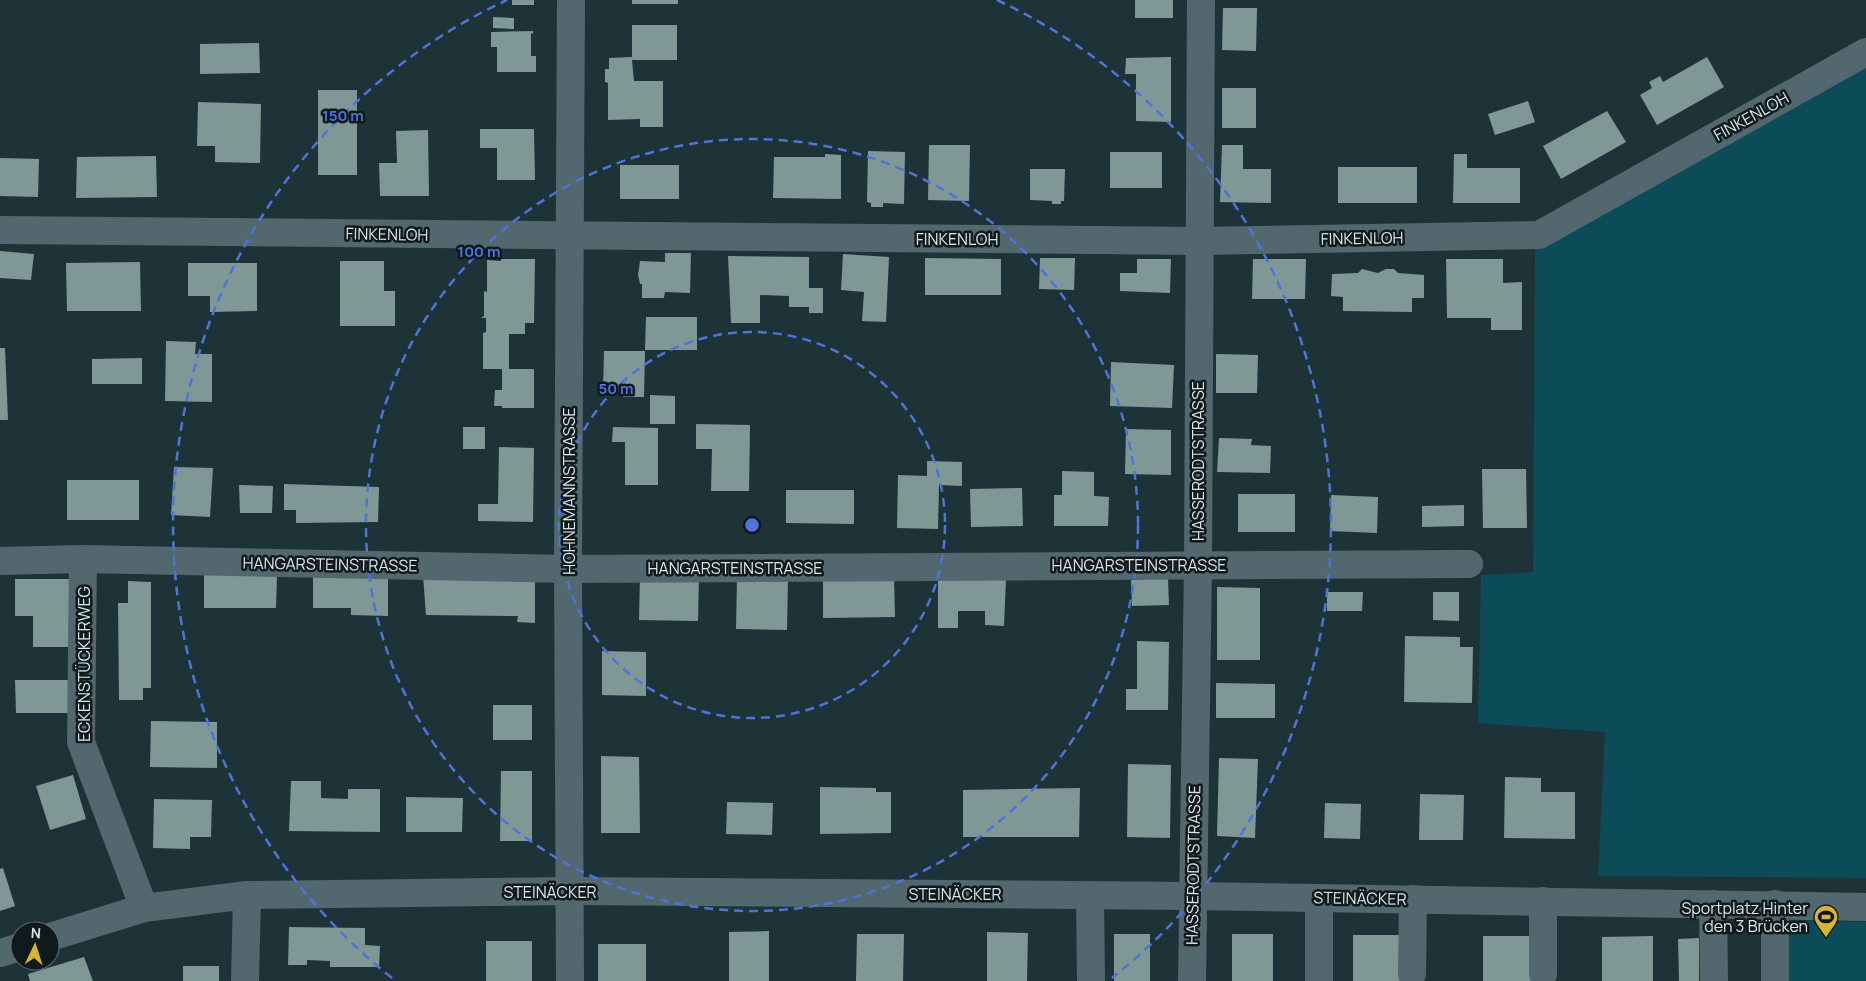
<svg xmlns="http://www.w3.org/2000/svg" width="1866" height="981" viewBox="0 0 1866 981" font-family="Manrope,sans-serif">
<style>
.green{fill:#0c4c59}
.building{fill:#7f9896}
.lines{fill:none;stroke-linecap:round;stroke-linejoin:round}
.minor{stroke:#52686e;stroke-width:28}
.ring{fill:none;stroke:#4c74dc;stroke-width:2.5;stroke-dasharray:9 6}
.labels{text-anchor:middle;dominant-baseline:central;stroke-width:5;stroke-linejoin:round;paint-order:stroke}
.street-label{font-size:16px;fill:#dae6ea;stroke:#10191b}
.poi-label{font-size:16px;fill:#dae6ea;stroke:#10191b;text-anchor:end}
.centre{fill:#4c74dc;stroke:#10191b;stroke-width:2.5}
.ring-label{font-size:15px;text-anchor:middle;font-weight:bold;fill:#4c74dc;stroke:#10191b;stroke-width:5;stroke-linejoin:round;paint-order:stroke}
</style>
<rect width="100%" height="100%" fill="#1e3338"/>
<!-- green -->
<g class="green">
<path d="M 1866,57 L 1866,878 L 1598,876 L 1605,732 L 1478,723 L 1481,575 L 1533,572 L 1535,244 Z"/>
<path d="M 1786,920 L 1866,922 L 1866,981 L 1785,981 Z"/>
</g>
<!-- building -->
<g class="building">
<rect x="512" y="0" width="22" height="5"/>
<rect x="632" y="0" width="46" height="4"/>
<rect x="1135" y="0" width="38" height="18"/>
<path d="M 1223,8 L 1257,8 L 1256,51 L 1222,50 Z"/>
<path d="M 493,17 L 514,18 L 514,29 L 493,28 Z"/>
<path d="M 632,25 L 677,25 L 677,60 L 632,60 L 634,81 L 663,81 L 663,127 L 640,127 L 640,119 L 608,120 L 608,83 L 605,82 L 605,69 L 609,69 L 609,58 L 632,57 Z"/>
<path d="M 533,31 L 533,34 L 531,33 L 531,56 L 536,56 L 536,72 L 497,72 L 497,47 L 491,47 L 491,32 Z"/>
<path d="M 259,43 L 260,73 L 200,74 L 200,44 Z"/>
<path d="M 1171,57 L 1171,122 L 1136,121 L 1136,74 L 1125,74 L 1126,58 Z"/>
<path d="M 1707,57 L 1724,87 L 1657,125 L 1640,95 L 1652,88 L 1649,82 L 1660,76 L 1663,82 Z"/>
<rect x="1222" y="88" width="34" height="40"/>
<rect x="318" y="90" width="39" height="85"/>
<path d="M 1528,101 L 1535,122 L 1495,135 L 1488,114 Z"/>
<path d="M 198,102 L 261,104 L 260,163 L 215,162 L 215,146 L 197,146 Z"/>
<path d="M 1607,111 L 1626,142 L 1561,179 L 1543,146 Z"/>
<path d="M 480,129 L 534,129 L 535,180 L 497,180 L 497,148 L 480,148 Z"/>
<path d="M 428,130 L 429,196 L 380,196 L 379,163 L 397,163 L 396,131 Z"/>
<path d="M 929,145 L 970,145 L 969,201 L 928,200 Z"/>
<path d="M 1222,145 L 1243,145 L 1243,169 L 1271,169 L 1271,203 L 1220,202 Z"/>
<path d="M 868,151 L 905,152 L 904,204 L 883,203 L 883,207 L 871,207 L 871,203 L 867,202 Z"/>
<rect x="1110" y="152" width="52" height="36"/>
<path d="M 825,154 L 841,155 L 841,199 L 773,198 L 774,157 L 825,157 Z"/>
<path d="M 1454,154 L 1467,154 L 1467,168 L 1520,168 L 1520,203 L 1453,203 Z"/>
<path d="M 156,156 L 157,197 L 76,198 L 77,157 Z"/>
<path d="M 0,158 L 39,159 L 38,197 L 0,196 Z"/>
<rect x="620" y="165" width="59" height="34"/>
<rect x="1338" y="167" width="79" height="36"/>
<path d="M 1030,169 L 1065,169 L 1064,201 L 1061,201 L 1061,204 L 1052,204 L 1052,201 L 1030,200 Z"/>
<path d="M 0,251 L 34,254 L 31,280 L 0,278 Z"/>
<path d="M 665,253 L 691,253 L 690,293 L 665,292 L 664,298 L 642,298 L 642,284 L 640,284 L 638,275 L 640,261 L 665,262 Z"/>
<path d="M 843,254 L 889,257 L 886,322 L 862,321 L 864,292 L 841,290 Z"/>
<path d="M 728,256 L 809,257 L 809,288 L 823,288 L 823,313 L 809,313 L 809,307 L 789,307 L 789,296 L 760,295 L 760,323 L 731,323 Z"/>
<path d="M 925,258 L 1001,259 L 1001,295 L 925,295 Z"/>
<path d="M 1040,258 L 1075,258 L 1074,290 L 1039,289 Z"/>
<path d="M 501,259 L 535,259 L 534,323 L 525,323 L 525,334 L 509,334 L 509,369 L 534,369 L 534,408 L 502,408 L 502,406 L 494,406 L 495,390 L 502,390 L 502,369 L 483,369 L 483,333 L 486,332 L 486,318 L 481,318 L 484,316 L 484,291 L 487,292 L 487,260 L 501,261 Z"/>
<path d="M 1137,259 L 1171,259 L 1170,293 L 1120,291 L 1120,273 L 1137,273 Z"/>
<path d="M 1253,259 L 1306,259 L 1305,299 L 1252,299 Z"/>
<path d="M 1446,259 L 1503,259 L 1503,283 L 1522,282 L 1522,330 L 1491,330 L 1491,318 L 1447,318 Z"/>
<path d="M 340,261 L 384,261 L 384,291 L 395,291 L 395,326 L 340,326 Z"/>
<path d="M 140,262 L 141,311 L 67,311 L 66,263 Z"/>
<path d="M 188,263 L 257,263 L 257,311 L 210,312 L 210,296 L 188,296 Z"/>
<path d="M 1362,269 L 1378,273 L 1386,269 L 1394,269 L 1398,273 L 1424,275 L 1424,298 L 1412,298 L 1412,312 L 1343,311 L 1343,297 L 1331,296 L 1332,274 L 1358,273 Z"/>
<path d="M 646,317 L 697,317 L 697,350 L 645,350 Z"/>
<path d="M 166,341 L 196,342 L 195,354 L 212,354 L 212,402 L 165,401 Z"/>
<path d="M 0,348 L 5,348 L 8,420 L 0,420 Z"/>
<path d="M 604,351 L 645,351 L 644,397 L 623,397 L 623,392 L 603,392 Z"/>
<path d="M 1216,354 L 1258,355 L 1257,393 L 1216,393 Z"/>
<path d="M 142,358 L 142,384 L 92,384 L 92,359 Z"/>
<path d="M 1111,362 L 1174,365 L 1172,408 L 1110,406 Z"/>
<path d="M 650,395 L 675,396 L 675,424 L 650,424 Z"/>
<path d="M 696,424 L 750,425 L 749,491 L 711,491 L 712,449 L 696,449 Z"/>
<rect x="463" y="427" width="22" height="22"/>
<path d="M 613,427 L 658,428 L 658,485 L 625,485 L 625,442 L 612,442 Z"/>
<path d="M 1126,429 L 1171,430 L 1171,475 L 1125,474 Z"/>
<path d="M 1219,438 L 1252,439 L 1251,445 L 1271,446 L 1270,473 L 1217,472 Z"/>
<path d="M 499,447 L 534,448 L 533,522 L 478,521 L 478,504 L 498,504 Z"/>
<path d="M 927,461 L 962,462 L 962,486 L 939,485 L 938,529 L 897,528 L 898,475 L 927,476 Z"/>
<path d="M 174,467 L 213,468 L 210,517 L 171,515 Z"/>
<path d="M 1482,469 L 1526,469 L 1527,528 L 1483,528 Z"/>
<path d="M 1062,471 L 1094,472 L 1094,496 L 1109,497 L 1108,526 L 1054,526 L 1054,495 L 1062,495 Z"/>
<rect x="67" y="480" width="72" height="40"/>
<path d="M 284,484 L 379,487 L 378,522 L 296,523 L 296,510 L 284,510 Z"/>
<path d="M 239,485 L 273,486 L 272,513 L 240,513 Z"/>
<path d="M 1022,488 L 1023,526 L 971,527 L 970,489 Z"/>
<path d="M 786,490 L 854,490 L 854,524 L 786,523 Z"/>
<rect x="1238" y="494" width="57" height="38"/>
<path d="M 1331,495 L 1378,497 L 1377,533 L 1330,531 Z"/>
<path d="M 1464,505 L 1464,526 L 1422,527 L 1422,506 Z"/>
<path d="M 313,574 L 388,574 L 388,616 L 351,615 L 351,608 L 313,608 Z"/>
<path d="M 204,575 L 277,575 L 276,608 L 204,608 Z"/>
<path d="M 423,575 L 535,576 L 535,623 L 517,622 L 518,616 L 426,615 Z"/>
<path d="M 640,576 L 699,577 L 698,621 L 639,620 Z"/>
<path d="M 737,578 L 788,579 L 787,630 L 736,629 Z"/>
<path d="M 823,578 L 894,578 L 895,617 L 823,618 Z"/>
<path d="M 938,578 L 1006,579 L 1004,626 L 985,625 L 985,611 L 958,611 L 958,628 L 938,628 Z"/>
<path d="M 1168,578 L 1169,605 L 1132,606 L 1131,580 Z"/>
<path d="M 15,579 L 70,579 L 70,647 L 33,647 L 33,616 L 15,616 Z"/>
<path d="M 128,581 L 151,582 L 151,688 L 143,688 L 143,700 L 119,700 L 118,603 L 128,603 Z"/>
<path d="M 1217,587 L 1260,588 L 1260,660 L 1217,660 Z"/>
<path d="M 1327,592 L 1363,592 L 1362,611 L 1327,611 Z"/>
<path d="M 1433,592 L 1459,592 L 1459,621 L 1433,620 Z"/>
<path d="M 1405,636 L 1460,637 L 1460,647 L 1473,647 L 1472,703 L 1404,702 Z"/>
<path d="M 1137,641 L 1169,642 L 1168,710 L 1126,710 L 1126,689 L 1137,689 Z"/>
<path d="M 602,651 L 646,652 L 646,696 L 602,695 Z"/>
<path d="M 15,680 L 69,680 L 70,713 L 16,713 Z"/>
<path d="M 1216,683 L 1275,684 L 1275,718 L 1216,718 Z"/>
<rect x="493" y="705" width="39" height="35"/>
<path d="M 151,721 L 217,722 L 217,768 L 150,767 Z"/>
<path d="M 601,756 L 639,757 L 640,833 L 601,833 Z"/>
<path d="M 1219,758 L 1258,759 L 1255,838 L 1217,836 Z"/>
<path d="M 1128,764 L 1171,765 L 1170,838 L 1127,837 Z"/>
<path d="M 501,771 L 532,771 L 532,841 L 500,841 Z"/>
<path d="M 73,775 L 86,819 L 50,830 L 36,786 Z"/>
<path d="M 1505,777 L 1541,778 L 1541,792 L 1575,792 L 1575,839 L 1504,838 Z"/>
<path d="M 291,781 L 321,781 L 321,798 L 348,799 L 348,789 L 380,789 L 380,832 L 289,831 Z"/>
<path d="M 820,787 L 876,788 L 876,792 L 891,792 L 891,833 L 820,834 Z"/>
<path d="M 1080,788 L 1079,837 L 963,837 L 963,790 Z"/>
<path d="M 1420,794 L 1464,795 L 1463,840 L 1419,840 Z"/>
<path d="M 406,797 L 463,798 L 462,832 L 406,832 Z"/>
<path d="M 154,799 L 212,800 L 211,837 L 190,837 L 190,849 L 153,848 Z"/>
<path d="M 727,802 L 773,803 L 772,835 L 726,834 Z"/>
<path d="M 1325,803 L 1361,804 L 1360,839 L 1324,838 Z"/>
<path d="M 3,868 L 15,906 L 0,911 L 0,869 Z"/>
<path d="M 289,927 L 365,928 L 365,945 L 380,946 L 379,967 L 330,967 L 330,961 L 307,960 L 307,965 L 288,965 Z"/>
<path d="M 769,931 L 769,981 L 729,981 L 729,932 Z"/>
<path d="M 987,932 L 1028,933 L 1027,981 L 987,981 Z"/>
<path d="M 857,934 L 904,934 L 903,981 L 856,981 Z"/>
<rect x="1114" y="934" width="36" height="47"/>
<rect x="1232" y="934" width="41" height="47"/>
<rect x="1353" y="935" width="49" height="46"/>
<rect x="1483" y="936" width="48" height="45"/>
<path d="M 1653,936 L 1653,981 L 1602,981 L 1602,937 Z"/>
<path d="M 1699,938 L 1699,981 L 1679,981 L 1678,939 Z"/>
<rect x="486" y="941" width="46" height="40"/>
<rect x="598" y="944" width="48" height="37"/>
<path d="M 84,957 L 93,981 L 30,981 L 28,974 Z"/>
<rect x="183" y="966" width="36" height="15"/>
</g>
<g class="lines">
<!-- minor -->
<g class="minor">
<path d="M 0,230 L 1198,241 L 1539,235 L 1866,52"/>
<path d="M 83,559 L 81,742 L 144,908"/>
<path d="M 0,561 L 83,559 L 568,569 L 1469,564"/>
<path d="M 1090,895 L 1091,981"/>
<path d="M 1319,898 L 1319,981"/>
<path d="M 1713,904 L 1714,981"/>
<path d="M 1775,904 L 1775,981"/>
<path d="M 50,937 L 144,908 L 247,895 L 571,891 L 1192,896 L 1866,907"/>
<path d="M 0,953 L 20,947"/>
<path d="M 1412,974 L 1413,899"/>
<path d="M 1543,974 L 1543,901"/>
<path d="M 245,981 L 247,895"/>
<path d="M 570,981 L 568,569 L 571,0"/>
<path d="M 1192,981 L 1198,564 L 1201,0"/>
</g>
</g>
<!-- distance rings -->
<g class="ring">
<circle cx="752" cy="525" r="193"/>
<circle cx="752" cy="525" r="386"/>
<path d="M392 978A579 579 0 0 1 507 0M997 0A579 579 0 0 1 1112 978"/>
</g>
<!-- icons -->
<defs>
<symbol id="stadium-pin" viewBox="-11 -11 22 30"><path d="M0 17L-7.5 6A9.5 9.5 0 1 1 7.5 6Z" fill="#d7b434" stroke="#10191b"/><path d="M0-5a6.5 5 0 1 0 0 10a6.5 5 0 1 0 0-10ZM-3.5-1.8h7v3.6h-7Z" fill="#111"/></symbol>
</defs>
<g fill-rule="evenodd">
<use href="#stadium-pin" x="1812" y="903" width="28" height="38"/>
</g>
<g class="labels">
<!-- street labels -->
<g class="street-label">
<text transform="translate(1751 116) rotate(-29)">FINKENLOH</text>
<text transform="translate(387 234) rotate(1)">FINKENLOH</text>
<text transform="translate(1362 238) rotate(-1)">FINKENLOH</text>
<text x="957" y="239">FINKENLOH</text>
<text transform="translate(1198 461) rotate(-90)">HASSERODTSTRASSE</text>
<text transform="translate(569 491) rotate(-90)">HOHNEMANNSTRASSE</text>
<text transform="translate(330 564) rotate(1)">HANGARSTEINSTRASSE</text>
<text x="1139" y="565">HANGARSTEINSTRASSE</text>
<text x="735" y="568">HANGARSTEINSTRASSE</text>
<text transform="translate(84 664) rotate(-90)">ECKENSTÜCKERWEG</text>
<text transform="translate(1193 865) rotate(-89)">HASSERODTSTRASSE</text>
<text x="550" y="892">STEINÄCKER</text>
<text x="955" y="894">STEINÄCKER</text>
<text transform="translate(1360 898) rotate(1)">STEINÄCKER</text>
</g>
<!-- poi labels -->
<g class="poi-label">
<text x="1808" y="908">Sportplatz Hinter<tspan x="1808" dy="18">den 3 Brücken</tspan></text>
</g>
</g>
<circle cx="752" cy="525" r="8" class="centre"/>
<g class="ring-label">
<text x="343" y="121">150 m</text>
<text x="479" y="257">100 m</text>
<text x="616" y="394">50 m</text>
</g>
<!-- north arrow -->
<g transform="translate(35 946) rotate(4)"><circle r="24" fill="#10191b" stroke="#616b6e"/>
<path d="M0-4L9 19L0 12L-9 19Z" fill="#d7b434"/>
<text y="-8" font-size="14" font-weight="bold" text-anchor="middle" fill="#dae6ea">N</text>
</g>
</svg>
